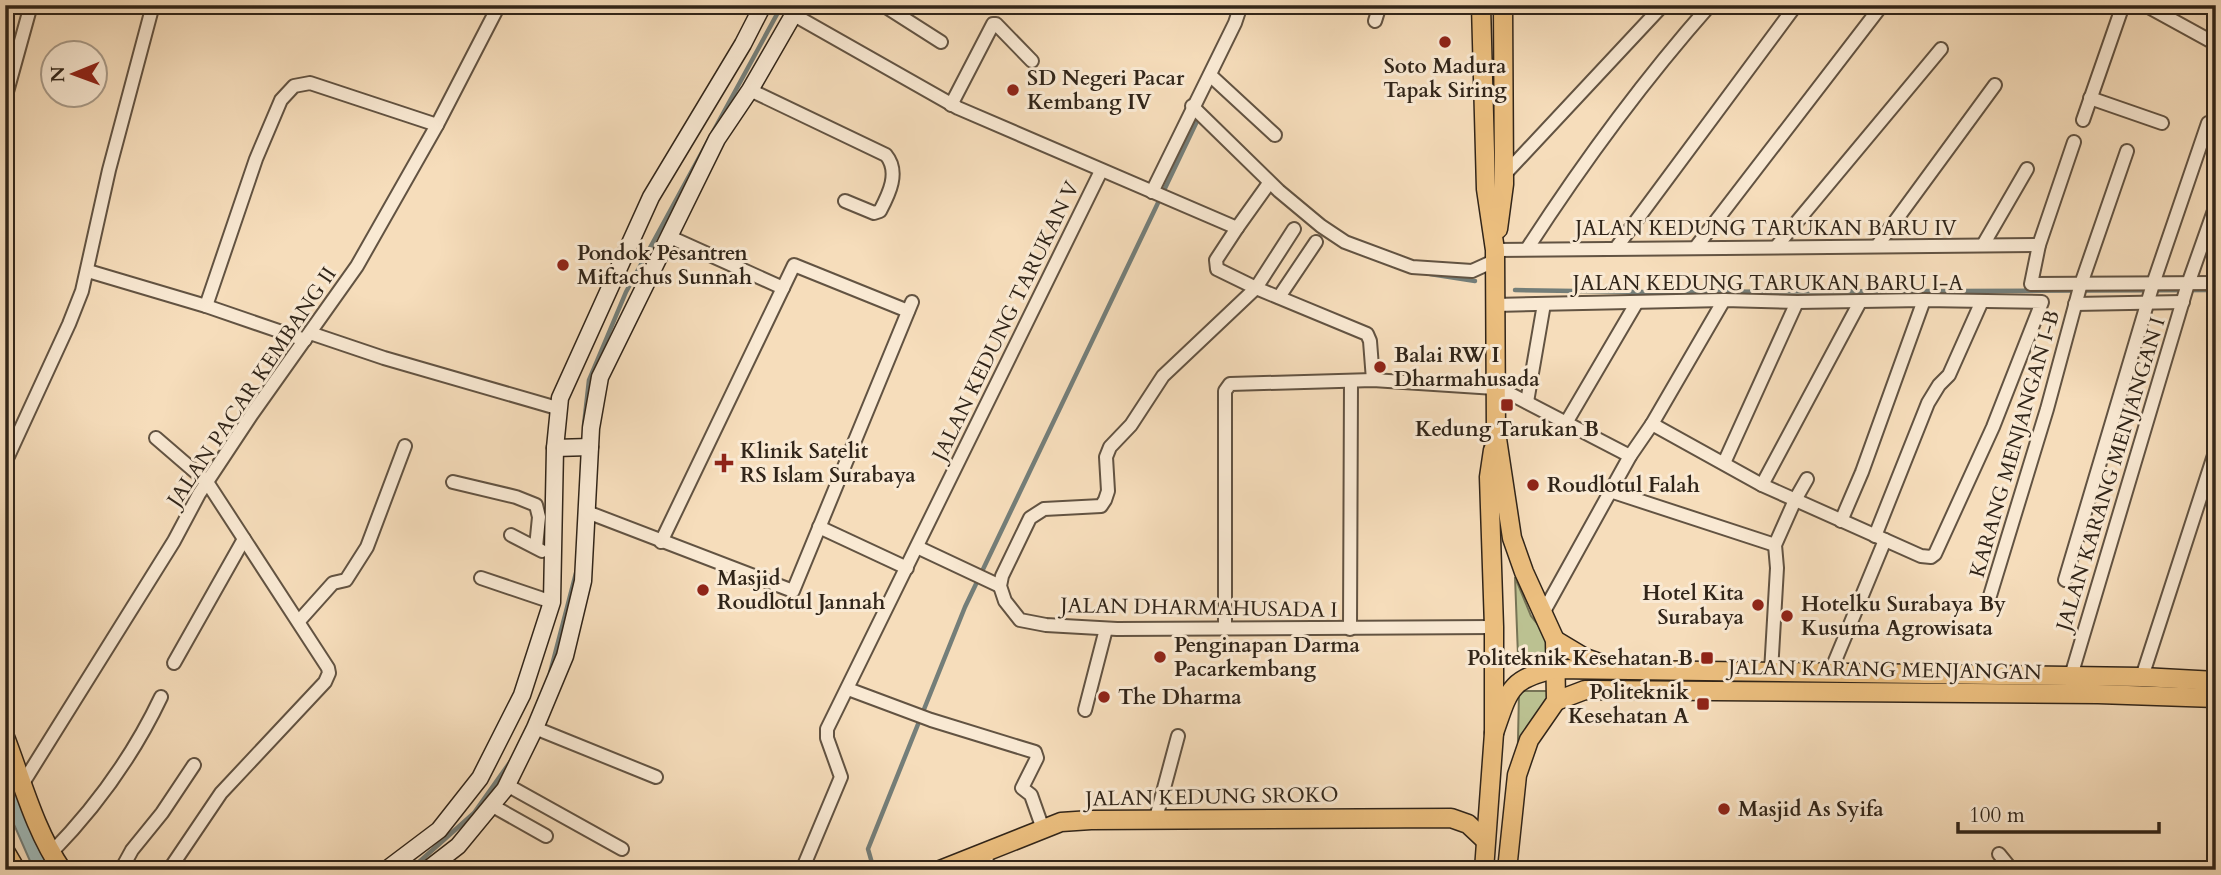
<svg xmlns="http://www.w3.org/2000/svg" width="2221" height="875" viewBox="0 0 2221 875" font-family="Cardo,serif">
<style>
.green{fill:#bbc191;stroke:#767355;stroke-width:2}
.water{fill:#a0bab9;stroke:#747e79;stroke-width:2}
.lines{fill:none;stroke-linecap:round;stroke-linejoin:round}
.stream{stroke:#747e79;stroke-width:4.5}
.street-casing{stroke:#625342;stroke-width:16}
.secondary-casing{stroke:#312519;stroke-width:19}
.primary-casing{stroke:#312519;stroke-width:21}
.street{stroke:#f9e9d3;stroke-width:12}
.secondary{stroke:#f9e9d3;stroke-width:16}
.primary{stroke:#ebbe7e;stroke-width:18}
.poi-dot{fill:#8f2418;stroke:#f9e9d3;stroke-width:2.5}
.labels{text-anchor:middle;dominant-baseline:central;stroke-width:6;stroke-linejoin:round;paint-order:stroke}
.poi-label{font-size:21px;font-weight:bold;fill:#312519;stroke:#f9e9d3;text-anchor:start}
.street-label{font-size:21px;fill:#312519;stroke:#f9e9d3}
</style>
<rect width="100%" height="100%" fill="#f6ddbb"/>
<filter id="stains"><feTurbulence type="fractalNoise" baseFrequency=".00286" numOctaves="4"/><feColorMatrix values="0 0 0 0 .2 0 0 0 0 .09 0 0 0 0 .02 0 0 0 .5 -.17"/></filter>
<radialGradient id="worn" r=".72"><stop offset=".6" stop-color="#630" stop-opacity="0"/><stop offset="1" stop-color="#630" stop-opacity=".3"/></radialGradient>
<!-- green -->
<g class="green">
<path d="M 1515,577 L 1531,616 L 1552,642 L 1553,655 L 1518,656 Z"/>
<path d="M 1519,691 L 1553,691 L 1518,740 Z"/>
</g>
<!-- water -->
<path class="water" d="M 5,754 L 53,870 L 37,870 L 30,861 L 5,804 Z"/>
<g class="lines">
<!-- stream -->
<g class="stream">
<path d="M 1430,274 L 1475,281"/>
<path d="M 1515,290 L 1646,292 L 2216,290"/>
<path d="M 584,425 L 589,380 L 626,292 L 782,5"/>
<path d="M 550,673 L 576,573"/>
<path d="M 410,870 L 474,813 L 513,758"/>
<path d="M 874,870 L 868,849 L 965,607 L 1199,117"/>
</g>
<defs>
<g id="street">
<path d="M 883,5 L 941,42"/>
<path d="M 1922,5 L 1929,5"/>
<path d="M 2091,5 L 2122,6"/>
<path d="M 2145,5 L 2216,44"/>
<path d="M 794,15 L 958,108 L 1237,228 L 1216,260 L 1217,269 L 1256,288 L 1367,334 L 1370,341 L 1373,380"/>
<path d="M 1375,21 L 1380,5"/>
<path d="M 1210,75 L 1275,135"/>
<path d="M 750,90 L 886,155 C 900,172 889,194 880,211 L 874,213 L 845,201"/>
<path d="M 2090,98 L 2162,123"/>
<path d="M 5,99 L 31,5"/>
<path d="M 951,105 L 993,24 L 996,24 L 1032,61"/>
<path d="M 1192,106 L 1279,191 L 1321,226 L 1345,242 L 1412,267 L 1472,271 L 1494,261"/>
<path d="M 2083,120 L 2123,5"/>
<path d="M 2074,142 L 2039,245 L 2031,284 L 2216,283"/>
<path d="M 1505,174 L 1663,5"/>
<path d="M 1152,192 L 1235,23 L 1241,5"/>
<path d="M 1237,228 L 1267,186"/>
<path d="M 1294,229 L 1256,288 L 1163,376 L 1131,425 L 1110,447 L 1106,457 L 1108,491 L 1105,500 L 1101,506 L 1044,509 L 1030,518 L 1002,576 L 1000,586 L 1005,601 L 1020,620 L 1046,625 L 1117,629 L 1494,627"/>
<path d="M 670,237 L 783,288"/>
<path d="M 1983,245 L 2027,169"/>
<path d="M 1877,246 L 1995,85"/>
<path d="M 1696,247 L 1882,5"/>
<path d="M 1776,247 L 1941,49"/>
<path d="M 1616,248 L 1796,5"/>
<path d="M 1527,249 C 1582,164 1642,82 1710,5"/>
<path d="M 1495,250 L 2039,245"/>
<path d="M 88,271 L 206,306 L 305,340"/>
<path d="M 1279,297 L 1316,242"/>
<path d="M 2075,304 L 2183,302"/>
<path d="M 1495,305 L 1724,300 L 1797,302 L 1924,300 L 2042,302 L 1993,427 L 1935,554 L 1931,557 L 1921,556 L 1762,485 L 1652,424"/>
<path d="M 206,306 L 256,159 L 281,100 L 294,86 L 310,83 L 437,125"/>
<path d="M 310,333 L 384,358 L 557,408"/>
<path d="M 1527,402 L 1544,304"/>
<path d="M 1566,423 L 1637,302"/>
<path d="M 156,438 L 207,482 L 328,668 L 329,673 L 325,682 L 221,793 L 169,870"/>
<path d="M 5,463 L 69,324 L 82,291 L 109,170 L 153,5"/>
<path d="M 1724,463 L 1797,302"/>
<path d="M 453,482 L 516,497 L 536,505 L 539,517 L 536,547"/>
<path d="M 1762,485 L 1860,302"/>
<path d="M 1610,491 L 1775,545"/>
<path d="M 587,512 L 793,591 L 912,302"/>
<path d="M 1841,521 L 1862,472 L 1924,300"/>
<path d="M 819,527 L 907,568"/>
<path d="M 511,535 L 542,551"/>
<path d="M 1875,536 L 1928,403 L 1939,385 L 1949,375 L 1982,301"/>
<path d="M 661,542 L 794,265 L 908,311"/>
<path d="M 917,547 L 1000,586"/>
<path d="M 481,578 L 552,602"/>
<path d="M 2065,580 L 2153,284 L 2208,123"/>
<path d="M 1989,599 L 2047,409 L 2080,287 L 2127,151"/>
<path d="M 1543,613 L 1630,456 L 1652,424 L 1724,300"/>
<path d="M 299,621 L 333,583 L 346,580 L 367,547 L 405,446"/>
<path d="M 1225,628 L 1225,391 L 1230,384 L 1373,380 L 1495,388 L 1503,390 L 1630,456"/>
<path d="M 1350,629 L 1351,382"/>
<path d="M 174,663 L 244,539"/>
<path d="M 1771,672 L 1777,568 L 1775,545 L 1795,500 L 1807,479"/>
<path d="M 1830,673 L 1885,540"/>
<path d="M 2071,676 L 2187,287 L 2216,205"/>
<path d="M 2142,677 L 2216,449"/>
<path d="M 848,689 L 931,720 L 1035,752 L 1037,758 L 1022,788 L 1031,795 L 1043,829"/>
<path d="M 1085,710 L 1106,629"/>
<path d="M 535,728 L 656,777"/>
<path d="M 23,783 L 174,541 L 199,494 L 252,414 L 357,266 L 437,125 L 499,5"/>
<path d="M 507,785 L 622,849"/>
<path d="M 491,805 L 546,836"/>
<path d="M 1156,818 L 1178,736"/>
<path d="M 51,853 C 97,806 133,756 161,697"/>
<path d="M 1999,854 L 2012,870"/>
<path d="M 121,870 L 132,850 L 162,813 L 194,765"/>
<path d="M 802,870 L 841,777 L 827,738 L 827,729 L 1101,171"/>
<path d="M 986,870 L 987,852"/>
</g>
<g id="secondary">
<path d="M 555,448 L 590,447"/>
<path d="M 386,870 L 439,830 L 480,778 L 522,695 L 552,602 L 555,448 L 560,398 L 651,197 L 743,44 L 763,5"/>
<path d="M 427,870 L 458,846 L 505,789 L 535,728 L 565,656 L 583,581 L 591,428 L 600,377 L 717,139 L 750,90 L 799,5"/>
</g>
<g id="primary">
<path d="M 1481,5 L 1486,189 L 1495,250 L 1496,432 L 1512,538 L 1524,572 L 1555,640 L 1556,701 L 1529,740 L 1517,775 L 1507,870"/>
<path d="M 1498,229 L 1504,184 L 1503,5"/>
<path d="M 1555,640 L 1585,658 L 1605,665"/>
<path d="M 1556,701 L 1585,690 L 2098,694 L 2216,698"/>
<path d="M 1494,733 C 1509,690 1509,679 1555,669 L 2142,677 L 2216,681"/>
<path d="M 5,737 C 22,781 35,831 62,870"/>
<path d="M 5,851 L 16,870"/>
<path d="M 940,870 L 1061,822 L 1091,820 L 1451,818 L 1468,824 L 1485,840"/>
<path d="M 1484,870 L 1494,733 L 1494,627 L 1489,477 L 1493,450"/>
</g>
</defs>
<!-- street casing -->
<use href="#street" class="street-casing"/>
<!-- secondary casing -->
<use href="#secondary" class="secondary-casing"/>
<!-- primary casing -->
<use href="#primary" class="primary-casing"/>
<!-- street -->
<use href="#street" class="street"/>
<!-- secondary -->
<use href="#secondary" class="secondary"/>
<!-- primary -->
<use href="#primary" class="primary"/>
</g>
<!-- markers -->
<g class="poi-dot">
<circle cx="1445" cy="42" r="7"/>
<circle cx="1013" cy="90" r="7"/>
<circle cx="563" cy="265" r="7"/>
<circle cx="1380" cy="367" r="7"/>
<rect x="1500" y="398" width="14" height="14" rx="3.5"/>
<path d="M720.5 452.5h7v7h7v7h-7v7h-7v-7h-7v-7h7z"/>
<circle cx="1533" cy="485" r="7"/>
<circle cx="703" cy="590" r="7"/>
<circle cx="1758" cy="605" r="7"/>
<circle cx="1787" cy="616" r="7"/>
<circle cx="1160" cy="657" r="7"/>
<rect x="1700" y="651" width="14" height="14" rx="3.5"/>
<circle cx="1104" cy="697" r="7"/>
<rect x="1696" y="697" width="14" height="14" rx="3.5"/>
<circle cx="1724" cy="809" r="7"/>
</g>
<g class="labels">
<!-- poi labels -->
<g class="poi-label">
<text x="1445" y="66" text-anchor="middle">Soto Madura<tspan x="1445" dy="24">Tapak Siring</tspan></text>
<text x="1027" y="78">SD Negeri Pacar<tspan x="1027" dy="24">Kembang IV</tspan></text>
<text x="577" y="253">Pondok Pesantren<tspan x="577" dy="24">Miftachus Sunnah</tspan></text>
<text x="1394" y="355">Balai RW I<tspan x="1394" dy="24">Dharmahusada</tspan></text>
<text x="1507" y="429" text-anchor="middle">Kedung Tarukan B</text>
<text x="740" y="451">Klinik Satelit<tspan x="740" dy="24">RS Islam Surabaya</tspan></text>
<text x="1547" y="485">Roudlotul Falah</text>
<text x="717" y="578">Masjid<tspan x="717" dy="24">Roudlotul Jannah</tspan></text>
<text x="1744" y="593" text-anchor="end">Hotel Kita<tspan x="1744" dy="24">Surabaya</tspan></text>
<text x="1801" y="604">Hotelku Surabaya By<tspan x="1801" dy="24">Kusuma Agrowisata</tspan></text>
<text x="1174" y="645">Penginapan Darma<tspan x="1174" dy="24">Pacarkembang</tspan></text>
<text x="1693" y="658" text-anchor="end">Politeknik Kesehatan B</text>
<text x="1689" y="692" text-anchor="end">Politeknik<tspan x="1689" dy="24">Kesehatan A</tspan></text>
<text x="1118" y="697">The Dharma</text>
<text x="1738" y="809">Masjid As Syifa</text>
</g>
<!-- street labels -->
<g class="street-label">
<text x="1766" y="228">JALAN KEDUNG TARUKAN BARU IV</text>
<text x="1768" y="283">JALAN KEDUNG TARUKAN BARU I-A</text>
<text transform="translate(1006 321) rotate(-64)">JALAN KEDUNG TARUKAN V</text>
<text transform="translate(252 387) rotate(-56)">JALAN PACAR KEMBANG II</text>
<text transform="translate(2015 444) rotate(-74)">KARANG MENJANGAN I-B</text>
<text transform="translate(2111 474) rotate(-73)">JALAN KARANG MENJANGAN I</text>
<text transform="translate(1199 608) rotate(1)">JALAN DHARMAHUSADA I</text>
<text transform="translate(1885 670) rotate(1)">JALAN KARANG MENJANGAN</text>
<text transform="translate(1212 797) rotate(-1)">JALAN KEDUNG SROKO</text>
</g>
</g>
<!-- margin -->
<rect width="2221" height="875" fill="none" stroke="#f6ddbb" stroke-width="28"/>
<rect x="7" y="7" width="2207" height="861" fill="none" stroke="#312519" stroke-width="3.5"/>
<rect x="14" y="14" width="2193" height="847" fill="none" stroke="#312519" stroke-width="2"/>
<!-- north arrow -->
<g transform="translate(74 74) rotate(269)"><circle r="33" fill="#f9e9d3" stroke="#a99b89" stroke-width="2"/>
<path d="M0-5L12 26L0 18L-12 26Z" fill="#8f2418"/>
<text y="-10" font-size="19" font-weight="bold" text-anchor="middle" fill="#312519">N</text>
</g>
<!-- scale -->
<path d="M1958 822v10h201v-10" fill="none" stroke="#312519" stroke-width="3.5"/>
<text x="1969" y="822" font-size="21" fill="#312519" stroke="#f9e9d3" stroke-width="5" paint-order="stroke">100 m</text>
<rect width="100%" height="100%" filter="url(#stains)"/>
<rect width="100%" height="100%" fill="url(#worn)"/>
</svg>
